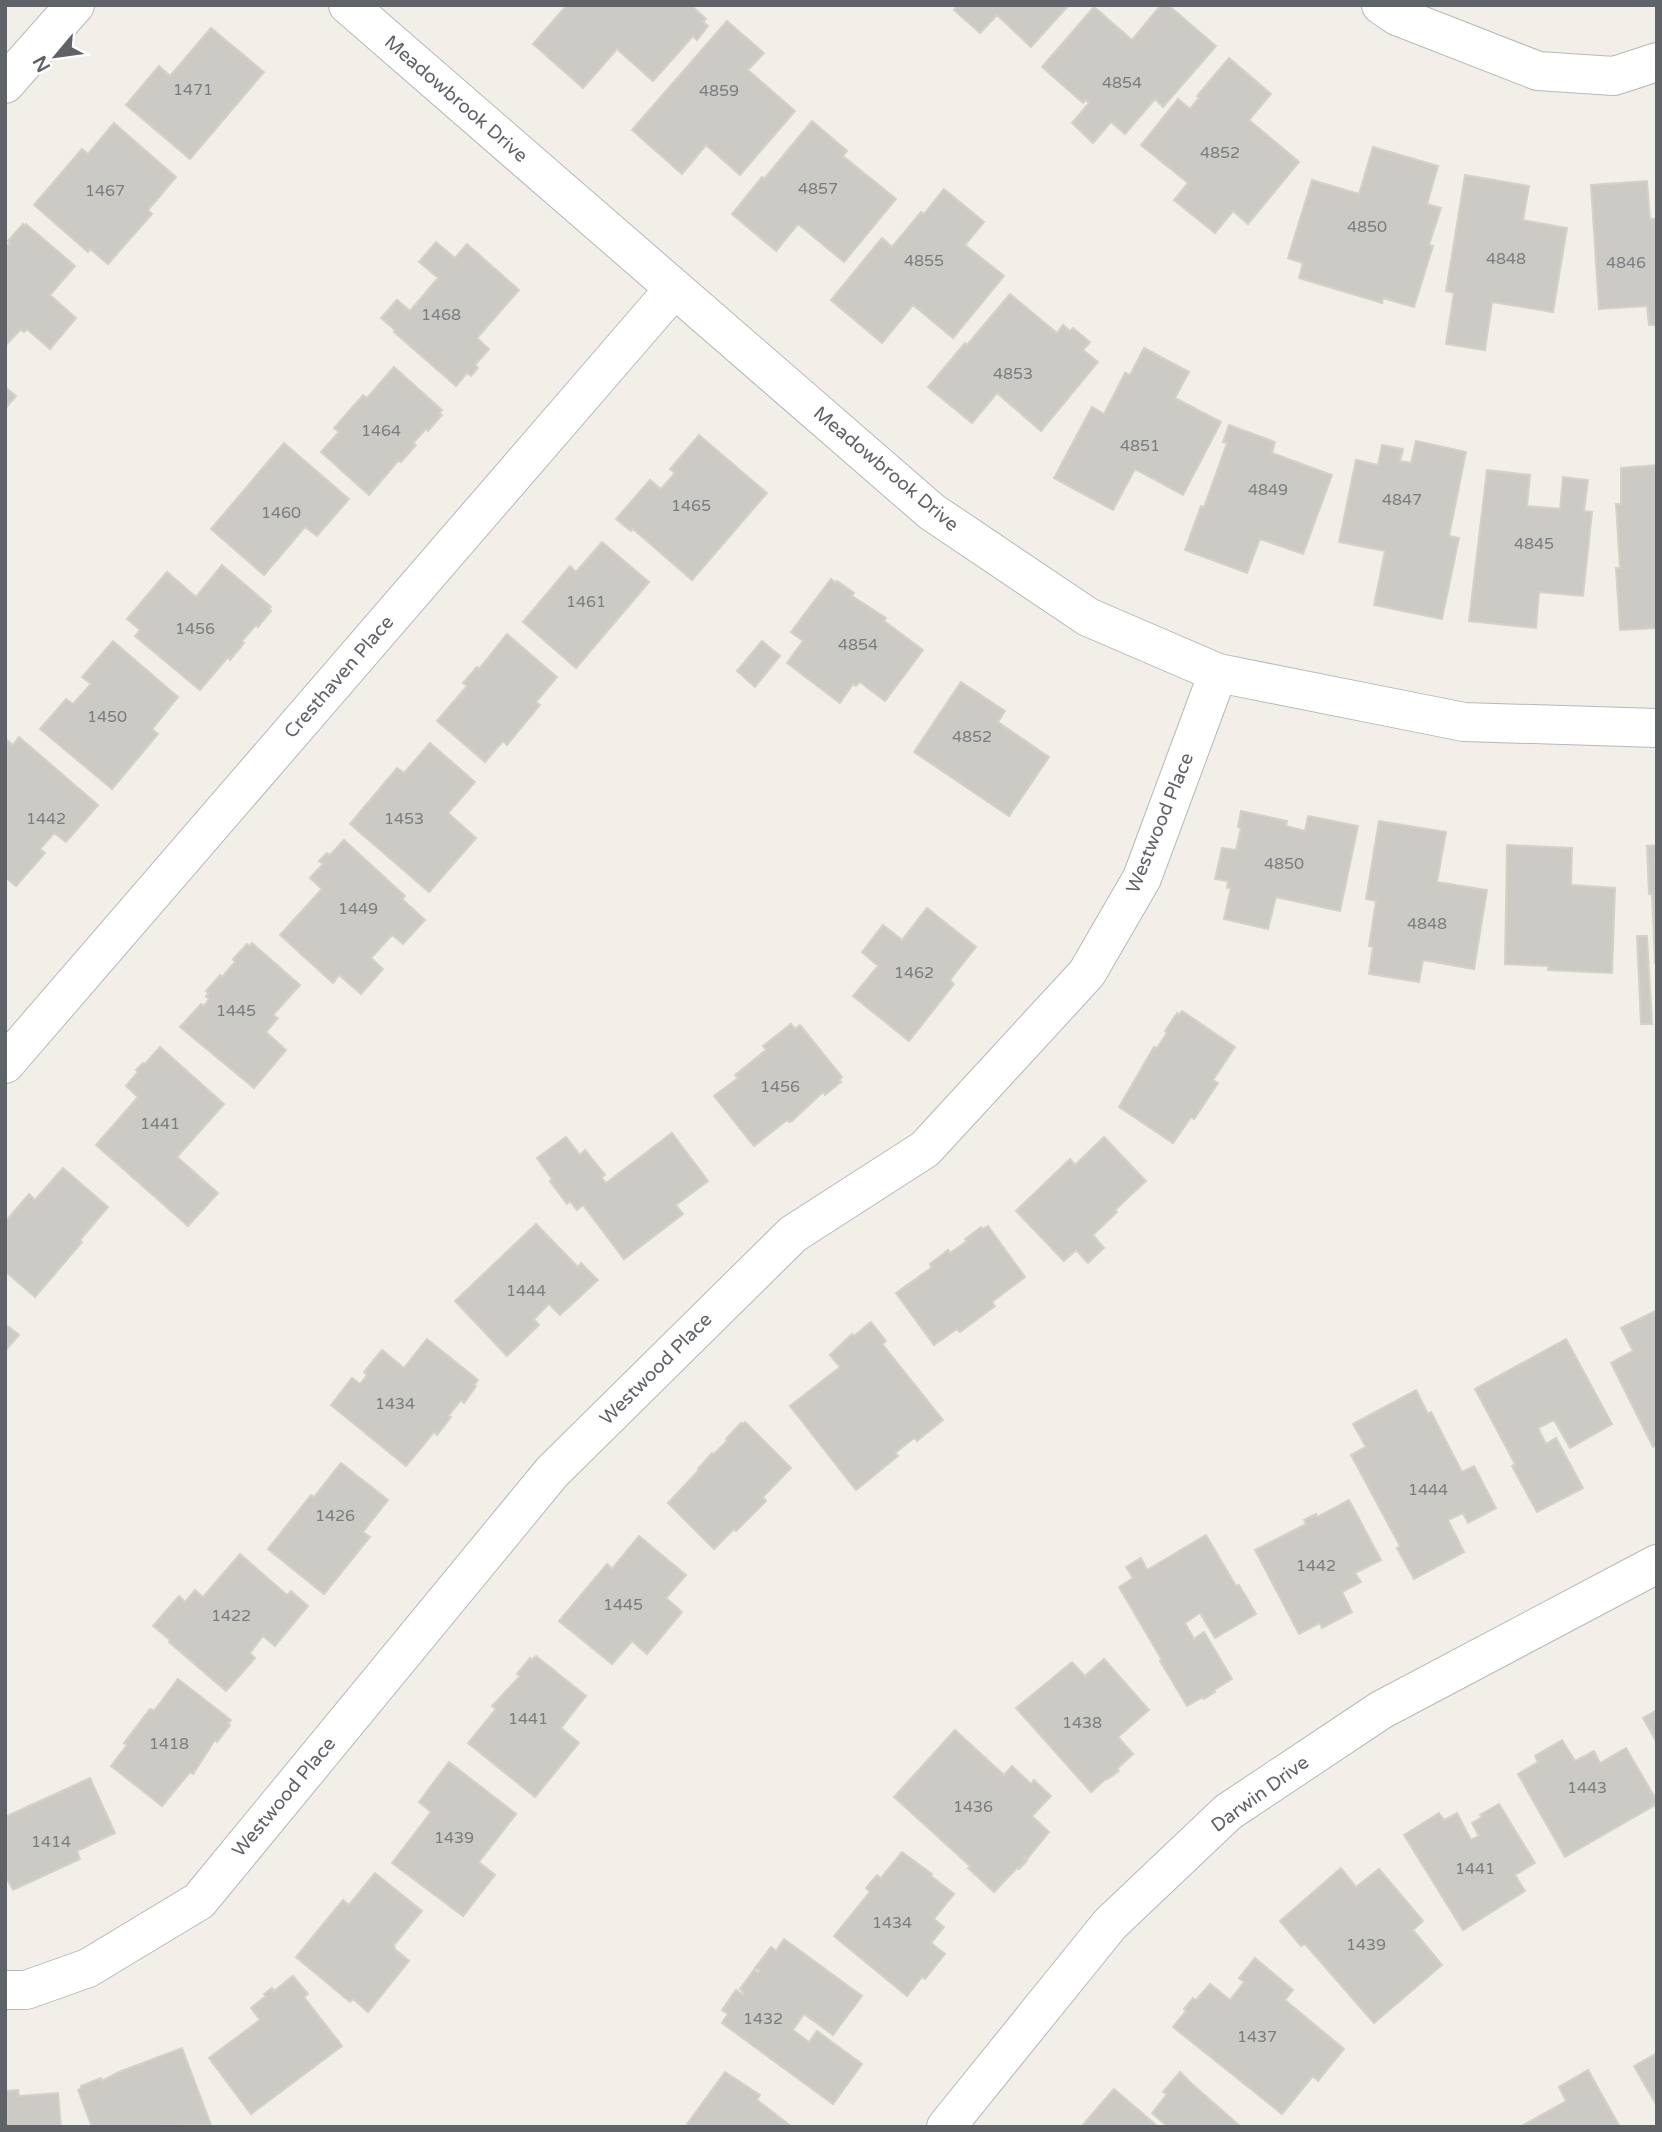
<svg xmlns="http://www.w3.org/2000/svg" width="1662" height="2132" viewBox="0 0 1662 2132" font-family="'Varela Round',sans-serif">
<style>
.building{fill:#cccac5;stroke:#d6d1c6;stroke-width:2}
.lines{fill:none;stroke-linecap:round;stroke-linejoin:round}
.minor-casing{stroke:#b5b8bc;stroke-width:40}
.tertiary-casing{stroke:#b5b8bc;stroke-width:40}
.minor{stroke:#fff;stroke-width:38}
.tertiary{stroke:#fff;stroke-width:38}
.labels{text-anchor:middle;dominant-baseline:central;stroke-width:7;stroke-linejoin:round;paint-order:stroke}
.number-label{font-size:16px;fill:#7a7d7f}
.street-label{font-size:19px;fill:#5f6368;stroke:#fff}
</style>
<rect width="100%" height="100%" fill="#f1efe8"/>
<!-- building -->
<g class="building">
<path d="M 567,5 L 691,5 L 706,19 L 703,22 L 708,26 L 697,40 L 693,36 L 653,81 L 617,49 L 583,88 L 533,44 Z"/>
<path d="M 958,5 L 1069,5 L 1031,47 L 997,15 L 980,33 L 954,10 Z"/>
<path d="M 1161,5 L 1168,5 L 1216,46 L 1163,107 L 1155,99 L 1125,134 L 1111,122 L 1093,143 L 1072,123 L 1089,103 L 1086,100 L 1083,103 L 1042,67 L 1094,7 L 1132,40 Z"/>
<path d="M 727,21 L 764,53 L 748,70 L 795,111 L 740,175 L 706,145 L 682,174 L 632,130 Z"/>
<path d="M 211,28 L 264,72 L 190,159 L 126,105 L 159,66 L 170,76 Z"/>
<path d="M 1229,58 L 1271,94 L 1249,120 L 1299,162 L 1248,224 L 1233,211 L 1215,233 L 1174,200 L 1188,183 L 1141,145 L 1178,99 L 1190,109 L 1199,98 L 1197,96 Z"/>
<path d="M 812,121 L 847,151 L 843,156 L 896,199 L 844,262 L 798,224 L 776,251 L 732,214 L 762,177 L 764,179 Z"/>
<path d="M 114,123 L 176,177 L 148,210 L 152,214 L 108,264 L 90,249 L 88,252 L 34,205 L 82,149 L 88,154 Z"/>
<path d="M 1373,147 L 1438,166 L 1427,204 L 1441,208 L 1429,245 L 1433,246 L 1414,307 L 1383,298 L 1382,303 L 1299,278 L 1303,263 L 1288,258 L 1312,180 L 1359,194 Z"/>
<path d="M 1465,175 L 1529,186 L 1523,220 L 1567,228 L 1553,312 L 1492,302 L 1485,350 L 1446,344 L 1454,293 L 1446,291 Z"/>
<path d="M 1647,181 L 1650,219 L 1657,219 L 1657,325 L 1649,325 L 1647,306 L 1599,309 L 1591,185 Z"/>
<path d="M 944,189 L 984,222 L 965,245 L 1004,276 L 953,338 L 913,305 L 882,343 L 831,300 L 882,238 L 892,247 L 921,212 L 924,214 Z"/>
<path d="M 23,224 L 24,226 L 26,224 L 75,266 L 50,295 L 76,318 L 50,349 L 27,329 L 24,332 L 21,329 L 5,346 L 5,248 L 10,243 L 8,241 Z"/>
<path d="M 436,242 L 455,258 L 467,244 L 519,290 L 477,338 L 489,349 L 475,365 L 478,368 L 471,376 L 467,373 L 456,386 L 394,332 L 395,330 L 381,318 L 397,300 L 410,311 L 438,278 L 419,262 Z"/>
<path d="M 1010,294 L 1057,333 L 1063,325 L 1070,331 L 1073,328 L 1090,342 L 1083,350 L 1098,362 L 1041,431 L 997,393 L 972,423 L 928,387 L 965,343 L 967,345 Z"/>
<path d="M 1144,348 L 1189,372 L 1175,398 L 1221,422 L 1183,495 L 1135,469 L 1113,510 L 1054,478 L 1092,407 L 1104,414 L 1125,373 L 1130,375 Z"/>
<path d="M 394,367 L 442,410 L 439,413 L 442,415 L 428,431 L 426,429 L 413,443 L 416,445 L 401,462 L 398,461 L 369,495 L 321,452 L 339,432 L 334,428 L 363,395 L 367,398 Z"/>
<path d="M 5,387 L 16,396 L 5,409 Z"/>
<path d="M 1229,425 L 1275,442 L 1272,453 L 1332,475 L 1303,554 L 1260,539 L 1247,573 L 1185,550 L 1201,506 L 1204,507 L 1227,443 L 1223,442 Z"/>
<path d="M 699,435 L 767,493 L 692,580 L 633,529 L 631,531 L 616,519 L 650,480 L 661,489 L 675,473 L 670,469 Z"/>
<path d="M 1416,441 L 1466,452 L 1449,536 L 1459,538 L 1442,619 L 1374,605 L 1385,551 L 1339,542 L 1356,460 L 1378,465 L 1382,445 L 1403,449 L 1400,461 L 1411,463 Z"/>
<path d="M 284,443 L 349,499 L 317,536 L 305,527 L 264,575 L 211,529 Z"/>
<path d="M 1657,465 L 1657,628 L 1620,630 L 1616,568 L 1620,568 L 1616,504 L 1621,504 L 1621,468 Z"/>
<path d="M 1487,470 L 1530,475 L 1527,506 L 1560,509 L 1563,477 L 1588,480 L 1584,511 L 1592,512 L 1583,596 L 1539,592 L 1536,628 L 1469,621 Z"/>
<path d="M 602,542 L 649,582 L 576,668 L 523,622 L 570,566 L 576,572 Z"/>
<path d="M 222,565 L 271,607 L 269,609 L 271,611 L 258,627 L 256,625 L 242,641 L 244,643 L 230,660 L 228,657 L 200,690 L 135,636 L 140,630 L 127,619 L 167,572 L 196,597 Z"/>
<path d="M 831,579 L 836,583 L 837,581 L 854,593 L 852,596 L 886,618 L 884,621 L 923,650 L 885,701 L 860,682 L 856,686 L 853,684 L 840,703 L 787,663 L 803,641 L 791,632 Z"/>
<path d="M 507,634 L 557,677 L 536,702 L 540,705 L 507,745 L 503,741 L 485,762 L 437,721 L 467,686 L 463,683 L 477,667 L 479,669 Z"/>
<path d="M 113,641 L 178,697 L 152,729 L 158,734 L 112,789 L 40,729 L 66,699 L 73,704 L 91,684 L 82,677 Z"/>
<path d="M 762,641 L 780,656 L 755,687 L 737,671 Z"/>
<path d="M 961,682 L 1005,711 L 998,722 L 1049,757 L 1009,816 L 914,752 Z"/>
<path d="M 19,737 L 98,805 L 66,842 L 54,833 L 40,849 L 45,853 L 16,886 L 5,877 L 5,743 L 7,740 L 13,745 Z"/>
<path d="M 430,743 L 475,782 L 448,813 L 476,838 L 429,892 L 350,824 L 397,768 L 404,773 Z"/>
<path d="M 1241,811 L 1287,821 L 1286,826 L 1305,831 L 1308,816 L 1358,826 L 1340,911 L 1276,897 L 1268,929 L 1224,919 L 1231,887 L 1227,888 L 1228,881 L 1215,879 L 1222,848 L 1236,850 L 1241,828 L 1238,827 Z"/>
<path d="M 1379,821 L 1446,832 L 1437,882 L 1487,890 L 1474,969 L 1423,960 L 1419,982 L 1369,974 L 1373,947 L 1369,946 L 1376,901 L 1366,899 Z"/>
<path d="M 344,840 L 405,896 L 402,899 L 425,920 L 403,944 L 392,935 L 371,958 L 383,969 L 361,994 L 339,975 L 333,983 L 280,935 L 322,889 L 310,878 L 323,864 L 319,861 L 327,853 L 330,855 Z"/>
<path d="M 1507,845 L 1572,848 L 1571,885 L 1615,888 L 1612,973 L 1548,970 L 1548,966 L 1505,964 Z"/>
<path d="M 1657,845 L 1657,963 L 1655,963 L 1652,894 L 1649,894 L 1647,846 Z"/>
<path d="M 927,908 L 976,947 L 950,980 L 954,984 L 909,1041 L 853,996 L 878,966 L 862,952 L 883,925 L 902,940 Z"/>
<path d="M 1637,936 L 1647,936 L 1652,1024 L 1641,1024 Z"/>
<path d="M 252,943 L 300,985 L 273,1015 L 278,1018 L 266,1032 L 286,1050 L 254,1088 L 180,1027 L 201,1004 L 204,1006 L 209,999 L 206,996 L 209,993 L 206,991 L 220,975 L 222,977 L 235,962 L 233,959 L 247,944 L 250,946 Z"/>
<path d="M 1182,1011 L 1235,1047 L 1213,1080 L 1218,1083 L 1194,1119 L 1191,1117 L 1173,1143 L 1119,1107 L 1154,1047 L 1157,1048 L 1167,1033 L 1165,1031 L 1177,1013 L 1179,1015 Z"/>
<path d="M 791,1024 L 795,1029 L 800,1025 L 842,1077 L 839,1080 L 841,1082 L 825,1095 L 823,1092 L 792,1121 L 789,1122 L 787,1120 L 754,1146 L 714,1096 L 738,1078 L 735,1075 L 766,1050 L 763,1046 Z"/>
<path d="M 160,1047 L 224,1104 L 177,1157 L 218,1193 L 188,1226 L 96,1145 L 138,1097 L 126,1086 L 138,1072 L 136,1070 L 143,1063 L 145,1064 Z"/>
<path d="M 672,1133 L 708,1181 L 676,1205 L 683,1214 L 624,1259 L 583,1205 L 577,1210 L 570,1201 L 567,1204 L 550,1181 L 552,1179 L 537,1158 L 566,1137 L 580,1155 L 585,1150 L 605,1175 L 601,1177 L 606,1183 Z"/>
<path d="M 1104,1137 L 1146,1181 L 1115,1210 L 1117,1212 L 1093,1235 L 1104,1248 L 1088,1263 L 1076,1250 L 1064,1261 L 1016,1211 L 1070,1159 L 1075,1165 Z"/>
<path d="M 63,1168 L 108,1207 L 80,1240 L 82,1242 L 35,1297 L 5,1271 L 5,1222 L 29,1194 L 35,1200 Z"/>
<path d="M 536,1224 L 578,1267 L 581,1263 L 598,1280 L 560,1315 L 549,1304 L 534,1319 L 539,1325 L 507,1356 L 455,1301 Z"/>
<path d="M 988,1226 L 1025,1277 L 992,1302 L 995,1306 L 960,1332 L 957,1329 L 934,1345 L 896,1293 L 931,1268 L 930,1264 L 948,1250 L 950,1253 L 967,1241 L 965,1239 L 981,1227 L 983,1229 Z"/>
<path d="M 1657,1310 L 1657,1445 L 1653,1447 L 1611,1363 L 1633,1351 L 1621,1328 Z"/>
<path d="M 871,1322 L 886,1341 L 882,1344 L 943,1420 L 917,1441 L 914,1438 L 895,1453 L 898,1456 L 856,1490 L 790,1406 L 840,1367 L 830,1355 L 852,1334 L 854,1336 Z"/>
<path d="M 5,1324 L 19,1335 L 5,1351 Z"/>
<path d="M 427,1339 L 478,1380 L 474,1385 L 476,1386 L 464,1403 L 461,1400 L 448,1416 L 451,1417 L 437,1435 L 434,1432 L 406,1466 L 331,1405 L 352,1378 L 360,1384 L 367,1375 L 364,1372 L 382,1350 L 404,1368 Z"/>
<path d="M 1566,1339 L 1612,1424 L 1570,1448 L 1554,1420 L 1538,1428 L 1546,1444 L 1556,1438 L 1583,1488 L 1537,1512 L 1512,1466 L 1515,1464 L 1475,1389 Z"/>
<path d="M 1416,1390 L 1428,1414 L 1431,1412 L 1462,1472 L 1474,1466 L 1496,1508 L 1468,1523 L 1463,1513 L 1448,1520 L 1464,1552 L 1414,1579 L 1397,1548 L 1400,1546 L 1351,1455 L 1366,1447 L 1353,1424 Z"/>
<path d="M 745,1422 L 791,1468 L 763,1497 L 766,1501 L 736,1531 L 734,1529 L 714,1549 L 668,1503 L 699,1470 L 698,1469 L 712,1453 L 714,1454 L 727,1441 L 726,1439 L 741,1423 L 742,1425 Z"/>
<path d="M 341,1463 L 388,1500 L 363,1532 L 370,1537 L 324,1594 L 268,1549 L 311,1495 L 314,1497 Z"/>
<path d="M 1349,1500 L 1381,1560 L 1355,1573 L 1361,1582 L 1342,1592 L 1352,1612 L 1322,1628 L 1320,1623 L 1299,1634 L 1255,1550 L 1306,1524 L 1304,1520 L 1316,1514 L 1317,1517 Z"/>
<path d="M 1206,1535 L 1236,1586 L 1239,1585 L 1256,1614 L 1215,1638 L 1200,1613 L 1185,1623 L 1194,1639 L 1204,1632 L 1232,1679 L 1214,1690 L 1215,1692 L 1204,1699 L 1203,1697 L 1187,1706 L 1160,1661 L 1162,1660 L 1119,1587 L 1133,1578 L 1126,1567 L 1141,1558 L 1147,1570 Z"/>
<path d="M 639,1536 L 686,1575 L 666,1598 L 682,1612 L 647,1654 L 632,1641 L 612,1664 L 559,1621 L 607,1564 L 612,1569 Z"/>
<path d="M 240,1554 L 287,1595 L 291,1591 L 308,1606 L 275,1646 L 263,1636 L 250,1653 L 255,1658 L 226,1691 L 169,1642 L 170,1640 L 153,1626 L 179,1596 L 185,1602 L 195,1590 L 203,1597 Z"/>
<path d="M 536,1656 L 586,1696 L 561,1728 L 579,1743 L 535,1797 L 468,1743 L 496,1709 L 492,1706 L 520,1676 L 517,1674 L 530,1658 L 532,1660 Z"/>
<path d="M 1104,1659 L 1149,1710 L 1118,1737 L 1133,1754 L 1117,1769 L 1119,1771 L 1108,1779 L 1107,1778 L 1091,1792 L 1016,1708 L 1072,1662 L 1085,1676 Z"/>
<path d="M 178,1679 L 231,1720 L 228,1723 L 230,1725 L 217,1742 L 215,1740 L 193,1774 L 190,1772 L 162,1806 L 111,1766 L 127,1745 L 124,1743 L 150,1709 L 154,1711 Z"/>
<path d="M 1657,1710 L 1657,1743 L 1643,1718 Z"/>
<path d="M 955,1730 L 1004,1775 L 1012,1766 L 1031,1784 L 1034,1780 L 1051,1796 L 1032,1816 L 1049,1832 L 1027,1859 L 1025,1857 L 1024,1859 L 1027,1861 L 1019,1869 L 1017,1868 L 994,1892 L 968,1868 L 970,1866 L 894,1797 Z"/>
<path d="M 1562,1740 L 1575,1761 L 1594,1751 L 1600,1763 L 1626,1748 L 1657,1801 L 1657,1804 L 1565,1857 L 1518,1774 L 1538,1762 L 1535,1756 Z"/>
<path d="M 449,1762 L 516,1814 L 479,1862 L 495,1875 L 463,1916 L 392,1863 L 431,1812 L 419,1802 Z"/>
<path d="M 90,1778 L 115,1833 L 77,1851 L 80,1859 L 13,1890 L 5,1875 L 5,1817 Z"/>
<path d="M 1499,1804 L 1535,1863 L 1515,1875 L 1525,1891 L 1463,1930 L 1404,1835 L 1439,1813 L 1444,1820 L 1457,1813 L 1471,1840 L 1479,1836 L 1472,1823 L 1482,1817 L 1480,1815 Z"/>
<path d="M 902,1852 L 932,1874 L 931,1876 L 954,1894 L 934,1919 L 944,1927 L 931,1943 L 945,1954 L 925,1979 L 922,1977 L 907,1996 L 834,1936 L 870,1892 L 866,1888 L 877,1875 L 881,1878 Z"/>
<path d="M 1341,1868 L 1356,1887 L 1379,1869 L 1423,1921 L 1413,1930 L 1442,1965 L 1374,2023 L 1305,1944 L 1301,1946 L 1280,1921 Z"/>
<path d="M 375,1873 L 422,1911 L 394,1945 L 395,1949 L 409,1961 L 368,2012 L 353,1999 L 350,2002 L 296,1957 L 343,1900 L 349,1905 Z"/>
<path d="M 784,1939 L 862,1996 L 833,2035 L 804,2014 L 793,2030 L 809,2042 L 817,2031 L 862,2064 L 833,2104 L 722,2023 L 728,2014 L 722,2010 L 736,1990 L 743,1995 L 744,1993 L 740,1989 L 754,1970 L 758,1973 L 760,1971 L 755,1968 L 771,1947 L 776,1951 Z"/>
<path d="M 1255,1958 L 1293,1990 L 1285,2000 L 1344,2049 L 1318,2081 L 1313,2076 L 1282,2114 L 1173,2027 L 1186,2011 L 1184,2009 L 1193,1998 L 1196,2000 L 1210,1984 L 1230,2000 L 1244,1982 L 1239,1978 Z"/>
<path d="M 293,1976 L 308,1994 L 304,1997 L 342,2046 L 251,2114 L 209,2058 L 260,2020 L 251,2008 L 266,1996 L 264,1994 L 272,1988 L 274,1991 Z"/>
<path d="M 182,2048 L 211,2125 L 92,2127 L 78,2090 L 82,2088 L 81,2086 L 101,2078 L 102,2081 L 119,2072 Z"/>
<path d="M 1657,2053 L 1657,2106 L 1634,2066 Z"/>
<path d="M 1588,2070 L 1620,2127 L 1520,2127 L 1566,2101 L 1559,2087 Z"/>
<path d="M 725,2072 L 760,2095 L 757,2100 L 792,2127 L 685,2127 Z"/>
<path d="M 1180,2072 L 1192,2084 L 1241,2127 L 1168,2127 L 1152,2113 L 1167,2094 L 1163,2092 Z"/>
<path d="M 1114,2089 L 1156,2125 L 1155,2127 L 1081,2127 Z"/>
<path d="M 18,2090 L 19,2096 L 58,2093 L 61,2127 L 5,2127 L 5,2091 Z"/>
</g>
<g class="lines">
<defs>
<g id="minor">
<path d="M 348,5 L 932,512 L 1088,617 L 1218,673 L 1464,722 L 1657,728"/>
<path d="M 1381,5 L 1397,16 L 1538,71 L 1614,76 L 1657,62"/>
<path d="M 5,84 L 75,5"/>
<path d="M 5,1064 L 674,289"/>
<path d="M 5,1990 L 26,1990 L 88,1968 L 199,1901 L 552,1472 L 793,1234 L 925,1149 L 1087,973 L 1142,878 L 1218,673"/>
</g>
<path id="tertiary" d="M 946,2127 L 1110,1924 L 1228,1812 L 1381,1710 L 1657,1564"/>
</defs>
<!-- minor casing -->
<use href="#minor" class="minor-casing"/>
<!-- tertiary casing -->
<use href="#tertiary" class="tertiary-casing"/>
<!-- minor -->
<use href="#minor" class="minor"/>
<!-- tertiary -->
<use href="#tertiary" class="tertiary"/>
</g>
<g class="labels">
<!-- number labels -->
<g class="number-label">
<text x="1122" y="83">4854</text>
<text x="193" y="90">1471</text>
<text x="719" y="91">4859</text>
<text x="1220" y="153">4852</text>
<text x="818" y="189">4857</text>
<text x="105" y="191">1467</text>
<text x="1367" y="227">4850</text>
<text x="1506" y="259">4848</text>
<text x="924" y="261">4855</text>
<text x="1626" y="263">4846</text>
<text x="441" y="315">1468</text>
<text x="1013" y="374">4853</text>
<text x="381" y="431">1464</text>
<text x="1140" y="446">4851</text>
<text x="1268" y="490">4849</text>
<text x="1402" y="500">4847</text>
<text x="691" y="506">1465</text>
<text x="281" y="513">1460</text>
<text x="1534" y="544">4845</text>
<text x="586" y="602">1461</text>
<text x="195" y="629">1456</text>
<text x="858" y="645">4854</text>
<text x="107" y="717">1450</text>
<text x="972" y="737">4852</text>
<text x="46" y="819">1442</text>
<text x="404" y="819">1453</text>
<text x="1284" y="864">4850</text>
<text x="358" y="909">1449</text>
<text x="1427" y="924">4848</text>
<text x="914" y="973">1462</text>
<text x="236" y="1011">1445</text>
<text x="780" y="1087">1456</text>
<text x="160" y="1124">1441</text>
<text x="526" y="1291">1444</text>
<text x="395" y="1404">1434</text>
<text x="1428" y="1490">1444</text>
<text x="335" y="1516">1426</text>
<text x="1316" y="1566">1442</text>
<text x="623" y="1605">1445</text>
<text x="231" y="1616">1422</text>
<text x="528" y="1719">1441</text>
<text x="1082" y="1723">1438</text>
<text x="169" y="1744">1418</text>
<text x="1587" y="1788">1443</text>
<text x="973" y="1807">1436</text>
<text x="454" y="1838">1439</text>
<text x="51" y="1842">1414</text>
<text x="1475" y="1869">1441</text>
<text x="892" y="1923">1434</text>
<text x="1366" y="1945">1439</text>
<text x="763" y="2019">1432</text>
<text x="1257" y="2037">1437</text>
</g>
<!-- street labels -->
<g class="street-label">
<text transform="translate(456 99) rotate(41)">Meadowbrook Drive</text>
<text transform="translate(886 469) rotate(40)">Meadowbrook Drive</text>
<text transform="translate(339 677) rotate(-49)">Cresthaven Place</text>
<text transform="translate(1160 823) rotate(-68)">Westwood Place</text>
<text transform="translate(656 1369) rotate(-45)">Westwood Place</text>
<text transform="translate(1260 1794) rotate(-36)">Darwin Drive</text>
<text transform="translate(284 1797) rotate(-50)">Westwood Place</text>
</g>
</g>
<!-- border -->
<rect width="1662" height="2132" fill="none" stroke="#5f6368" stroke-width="14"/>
<!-- north arrow -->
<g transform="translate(56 56) rotate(241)" stroke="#ffffff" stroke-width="5" paint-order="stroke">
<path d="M0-5L12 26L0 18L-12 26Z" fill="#5f6368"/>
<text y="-10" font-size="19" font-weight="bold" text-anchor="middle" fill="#5f6368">N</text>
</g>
</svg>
